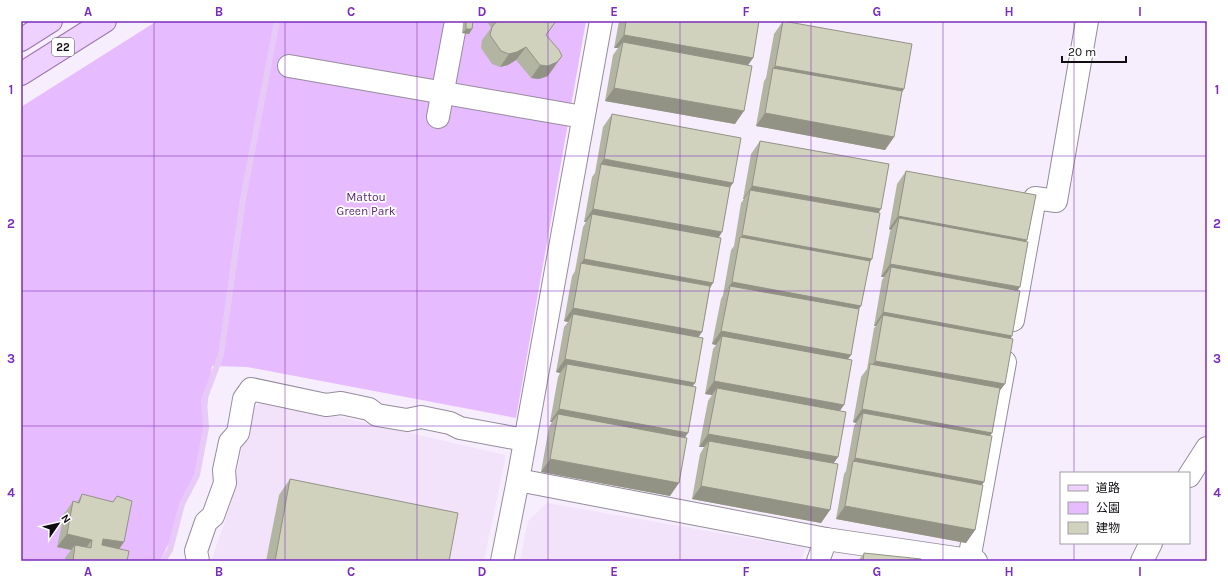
<svg xmlns="http://www.w3.org/2000/svg" width="1228" height="582" viewBox="0 0 1228 582" font-family="Karla,'Noto Sans JP',sans-serif">
<style>
.built{fill:#f2e3fb}
.green{fill:#e6bbff}
.lines{fill:none;stroke-linecap:round;stroke-linejoin:round}
.stream{stroke:#e7cbf6;stroke-width:6}
.minor-casing{stroke:#968c9c;stroke-width:24}
.tertiary-casing{stroke:#968c9c;stroke-width:24}
.primary-casing{stroke:#9978ab;stroke-width:24}
.minor{stroke:#fff;stroke-width:22}
.tertiary{stroke:#fff;stroke-width:22}
.primary{stroke:#eed1fe;stroke-width:22}
.wall{fill:#b3b5a3}
.shaded-wall{fill:#929385}
.building{fill:#d0d2be;stroke:#929385}
.grid{fill:none;stroke:#7b2cbf;stroke-width:1;stroke-opacity:0.55}
.labels{text-anchor:middle;dominant-baseline:central;stroke-width:3.5;stroke-linejoin:round;paint-order:stroke}
.shield{fill:#fff;stroke:#58565a;stroke-width:1}
.shield-label{font-size:11px;font-weight:bold;fill:#110d13}
.park-label{font-size:12px;fill:#571f70;stroke:#fff}
.neatline{fill:none;stroke:#7b2cbf;stroke-width:1.5}
.grid-label{font-size:13px;text-anchor:middle;font-weight:bold;fill:#7b2cbf}
</style>
<rect width="100%" height="100%" fill="#f7eefd"/>
<!-- built -->
<g class="built">
<path d="M 266,400 L 506,455 L 484,561 L 211,561 L 231,504 L 249,410 Z"/>
<path d="M 547,503 L 806,548 L 801,561 L 520,561 L 528,521 Z"/>
</g>
<!-- green -->
<path class="green" d="M 157,21 L 586,21 L 516,418 L 247,367 L 212,366 L 200,464 L 173,535 L 160,561 L 21,561 L 21,107 Z"/>
<g class="lines">
<!-- stream -->
<path class="stream" d="M 163,561 L 170,550 L 182,504 L 197,475 L 206,428 L 204,400 L 221,355 L 243,199 L 277,21"/>
<defs>
<g id="minor">
<path d="M 289,66 L 583,117"/>
<path d="M 438,117 L 456,21"/>
<path d="M 1013,320 L 1035,198 L 1056,201 L 1087,21"/>
<path d="M 1189,476 L 1207,448"/>
<path d="M 969,560 L 1005,362"/>
<path d="M 198,561 L 196,551 L 206,522 L 213,516 L 225,483 L 224,470 L 230,442 L 238,433 L 244,399 L 251,389 L 326,405 L 341,403 L 369,409 L 377,415 L 407,420 L 421,417 L 450,423 L 460,428 L 525,440"/>
<path d="M 818,561 L 826,539"/>
<path d="M 1142,561 L 1151,543"/>
</g>
<g id="tertiary">
<path d="M 601,21 L 518,480 L 826,539 L 976,561"/>
<path d="M 502,561 L 518,480"/>
</g>
<g id="primary">
<path d="M 21,40 L 51,21"/>
<path d="M 21,74 L 105,21"/>
</g>
</defs>
<!-- minor casing -->
<use href="#minor" class="minor-casing"/>
<!-- tertiary casing -->
<use href="#tertiary" class="tertiary-casing"/>
<!-- primary casing -->
<use href="#primary" class="primary-casing"/>
<!-- minor -->
<use href="#minor" class="minor"/>
<!-- tertiary -->
<use href="#tertiary" class="tertiary"/>
<!-- primary -->
<use href="#primary" class="primary"/>
</g>
<!-- wall -->
<g class="wall">
<path d="M 464,21 L 473,21 L 472,29 L 469,34 L 462,33 L 463,23 Z"/>
<path d="M 487,21 L 556,21 L 546,35 L 548,76 L 539,79 L 531,78 L 516,60 L 508,65 L 500,67 L 492,64 L 481,48 L 482,40 L 491,28 Z"/>
<path d="M 619,21 L 759,21 L 753,58 L 748,65 L 735,124 L 605,101 L 613,55 L 618,48 L 614,48 Z"/>
<path d="M 783,21 L 904,89 L 902,92 L 894,137 L 885,150 L 756,126 L 764,81 L 766,78 L 774,34 Z"/>
<path d="M 612,114 L 733,183 L 730,187 L 722,232 L 719,237 L 713,283 L 710,288 L 702,332 L 698,337 L 695,383 L 692,387 L 685,437 L 670,496 L 541,472 L 549,427 L 552,422 L 550,422 L 558,377 L 560,373 L 556,372 L 564,327 L 568,322 L 564,321 L 572,276 L 575,271 L 583,227 L 586,222 L 584,222 L 592,177 L 595,173 L 603,127 Z"/>
<path d="M 760,141 L 881,209 L 878,213 L 869,262 L 859,310 L 851,355 L 848,359 L 839,411 L 838,457 L 833,463 L 830,510 L 821,523 L 692,499 L 700,454 L 704,447 L 699,447 L 708,401 L 712,395 L 705,394 L 713,349 L 716,345 L 712,344 L 721,299 L 723,295 L 731,250 L 734,246 L 741,203 L 744,199 L 743,199 L 751,154 Z"/>
<path d="M 906,171 L 1026,242 L 1018,290 L 1011,339 L 999,393 L 992,433 L 989,436 L 975,530 L 966,543 L 836,519 L 844,474 L 846,471 L 854,426 L 856,423 L 853,422 L 861,377 L 867,369 L 874,328 L 876,326 L 874,326 L 882,280 L 884,277 L 881,277 L 890,231 L 891,230 L 889,229 L 897,184 Z"/>
<path d="M 290,479 L 449,561 L 266,561 L 279,495 Z"/>
<path d="M 82,494 L 113,502 L 117,496 L 119,549 L 127,561 L 65,561 L 65,558 L 71,550 L 57,547 L 64,514 L 73,501 L 77,502 Z"/>
<path d="M 864,553 L 863,561 L 858,561 Z"/>
</g>
<!-- shaded-wall -->
<g class="shaded-wall">
<path d="M 466,29 L 472,29 L 469,34 L 462,33 Z"/>
<path d="M 624,35 L 753,58 L 744,71 L 623,42 L 618,48 L 614,48 Z"/>
<path d="M 526,47 L 516,60 L 508,65 L 500,67 L 509,54 Z"/>
<path d="M 562,56 L 548,76 L 539,79 L 531,78 L 540,65 Z"/>
<path d="M 775,66 L 904,89 L 895,102 L 773,69 Z"/>
<path d="M 614,88 L 744,111 L 735,124 L 605,101 Z"/>
<path d="M 765,113 L 894,137 L 885,150 L 756,126 Z"/>
<path d="M 604,159 L 733,183 L 724,196 L 601,164 L 595,172 Z"/>
<path d="M 752,186 L 881,209 L 872,222 L 750,190 L 744,199 L 743,199 Z"/>
<path d="M 593,209 L 722,232 L 713,246 L 592,214 L 586,222 L 584,222 Z"/>
<path d="M 898,216 L 1027,240 L 1018,253 L 899,218 L 891,230 L 889,229 Z"/>
<path d="M 742,235 L 872,259 L 863,272 L 740,239 Z"/>
<path d="M 584,259 L 713,283 L 704,296 L 580,264 Z"/>
<path d="M 890,264 L 1020,287 L 1011,300 L 891,267 L 884,277 L 881,277 Z"/>
<path d="M 732,282 L 861,306 L 852,319 L 730,286 L 723,295 Z"/>
<path d="M 573,308 L 702,332 L 693,345 L 573,314 L 568,322 L 564,321 Z"/>
<path d="M 883,312 L 1012,336 L 1003,349 L 883,315 L 876,326 L 874,326 Z"/>
<path d="M 721,331 L 851,355 L 841,368 L 722,336 L 716,345 L 712,344 Z"/>
<path d="M 565,359 L 695,383 L 685,396 L 567,364 L 560,373 L 556,372 Z"/>
<path d="M 875,361 L 1005,384 L 995,397 L 869,369 Z"/>
<path d="M 714,381 L 844,405 L 835,418 L 717,388 L 712,395 L 705,394 Z"/>
<path d="M 559,409 L 688,433 L 679,446 L 558,414 L 552,422 L 550,422 Z"/>
<path d="M 862,409 L 992,433 L 982,446 L 863,413 L 856,423 L 853,422 Z"/>
<path d="M 708,434 L 838,457 L 829,470 L 709,441 L 704,447 L 699,447 Z"/>
<path d="M 855,458 L 984,482 L 975,495 L 853,461 L 846,471 Z"/>
<path d="M 550,459 L 679,483 L 670,496 L 541,472 Z"/>
<path d="M 701,486 L 830,510 L 821,523 L 692,499 Z"/>
<path d="M 845,506 L 975,530 L 966,543 L 836,519 Z"/>
<path d="M 67,534 L 92,540 L 82,553 L 75,545 L 71,550 L 57,547 Z"/>
<path d="M 103,539 L 124,542 L 115,555 L 94,552 Z"/>
</g>
<!-- building -->
<g class="building">
<path d="M 466,21 L 473,21 L 472,29 L 466,29 Z"/>
<path d="M 497,21 L 556,21 L 546,35 L 559,50 L 562,56 L 557,62 L 548,66 L 540,65 L 526,47 L 517,52 L 509,54 L 501,51 L 490,35 L 492,27 Z"/>
<path d="M 626,21 L 759,21 L 753,58 L 624,35 Z"/>
<path d="M 783,21 L 912,44 L 904,89 L 775,66 Z"/>
<path d="M 623,42 L 752,66 L 744,111 L 614,88 Z"/>
<path d="M 773,68 L 902,91 L 894,137 L 765,113 Z"/>
<path d="M 612,114 L 741,138 L 733,183 L 604,159 Z"/>
<path d="M 760,141 L 889,164 L 881,209 L 752,186 Z"/>
<path d="M 601,164 L 730,187 L 722,232 L 593,209 Z"/>
<path d="M 906,171 L 1036,195 L 1027,240 L 898,216 Z"/>
<path d="M 750,190 L 880,213 L 872,259 L 742,235 Z"/>
<path d="M 592,214 L 721,238 L 713,283 L 584,259 Z"/>
<path d="M 899,218 L 1028,242 L 1020,287 L 890,264 Z"/>
<path d="M 740,237 L 870,261 L 861,306 L 732,282 Z"/>
<path d="M 581,263 L 710,286 L 702,332 L 573,308 Z"/>
<path d="M 891,267 L 1020,291 L 1012,336 L 883,312 Z"/>
<path d="M 730,286 L 859,309 L 851,355 L 721,331 Z"/>
<path d="M 573,314 L 703,338 L 695,383 L 565,359 Z"/>
<path d="M 883,315 L 1013,339 L 1005,384 L 875,361 Z"/>
<path d="M 722,336 L 852,360 L 844,405 L 714,381 Z"/>
<path d="M 567,364 L 696,387 L 688,433 L 559,409 Z"/>
<path d="M 870,364 L 1000,388 L 992,433 L 862,409 Z"/>
<path d="M 717,388 L 846,412 L 838,457 L 708,434 Z"/>
<path d="M 863,413 L 992,436 L 984,482 L 855,458 Z"/>
<path d="M 558,414 L 687,438 L 679,483 L 550,459 Z"/>
<path d="M 709,441 L 838,464 L 830,510 L 701,486 Z"/>
<path d="M 853,461 L 983,485 L 975,530 L 845,506 Z"/>
<path d="M 290,479 L 458,513 L 449,561 L 275,561 Z"/>
<path d="M 82,494 L 113,502 L 117,496 L 132,501 L 124,542 L 103,539 L 102,545 L 129,551 L 127,561 L 73,561 L 75,545 L 91,548 L 92,540 L 67,534 L 73,501 L 79,503 Z"/>
<path d="M 864,553 L 921,559 L 921,561 L 863,561 Z"/>
</g>
<!-- grid -->
<path class="grid" d="M 154,21 L 154,561M 285,21 L 285,561M 417,21 L 417,561M 548,21 L 548,561M 680,21 L 680,561M 811,21 L 811,561M 943,21 L 943,561M 1074,21 L 1074,473M 21,156 L 1207,156M 21,291 L 1207,291M 21,426 L 1207,426M 1074,543 L 1074,561"/>
<g class="labels">
<!-- shield labels -->
<rect class="shield" x="52" y="38" width="22" height="18" rx="3"/>
<g class="shield-label">
<text x="63" y="47">22</text>
</g>
<!-- park labels -->
<g class="park-label">
<text x="366" y="197">Mattou<tspan x="366" dy="14">Green Park</tspan></text>
</g>
</g>
<!-- border -->
<rect width="1228" height="582" fill="none" stroke="#ffffff" stroke-width="44"/>
<!-- legend -->
<rect x="1060" y="472" width="130" height="72" fill="#ffffff" stroke="#a09ea1"/>
<rect x="1068" y="485" width="20" height="6" fill="#eed1fe" stroke="#a09ea1"/>
<text x="1096" y="492" font-size="12" fill="#110d13">道路</text>
<rect x="1068" y="502" width="20" height="12" fill="#e6bbff" stroke="#a09ea1"/>
<text x="1096" y="512" font-size="12" fill="#110d13">公園</text>
<rect x="1068" y="522" width="20" height="12" fill="#d0d2be" stroke="#a09ea1"/>
<text x="1096" y="532" font-size="12" fill="#110d13">建物</text>
<!-- north arrow -->
<g transform="translate(58 524) rotate(56)" stroke="#ffffff" stroke-width="3" paint-order="stroke">
<path d="M0-3L7 15L0 10L-7 15Z" fill="#110d13"/>
<text y="-6" font-size="11" font-weight="bold" text-anchor="middle" fill="#110d13">N</text>
</g>
<!-- scale -->
<path d="M1062 56v6h64v-6" fill="none" stroke="#110d13" stroke-width="2"/>
<text x="1068" y="56" font-size="12" fill="#110d13" stroke="#ffffff" stroke-width="3" paint-order="stroke">20 m</text>
<rect x="22" y="22" width="1184" height="538" class="neatline"/>
<g class="grid-label">
<text x="88" y="16">A</text>
<text x="219" y="16">B</text>
<text x="351" y="16">C</text>
<text x="482" y="16">D</text>
<text x="614" y="16">E</text>
<text x="746" y="16">F</text>
<text x="877" y="16">G</text>
<text x="1009" y="16">H</text>
<text x="1140" y="16">I</text>
<text x="11" y="94">1</text>
<text x="1217" y="94">1</text>
<text x="11" y="228">2</text>
<text x="1217" y="228">2</text>
<text x="11" y="363">3</text>
<text x="1217" y="363">3</text>
<text x="11" y="497">4</text>
<text x="1217" y="497">4</text>
<text x="88" y="576">A</text>
<text x="219" y="576">B</text>
<text x="351" y="576">C</text>
<text x="482" y="576">D</text>
<text x="614" y="576">E</text>
<text x="746" y="576">F</text>
<text x="877" y="576">G</text>
<text x="1009" y="576">H</text>
<text x="1140" y="576">I</text>
</g>
</svg>
